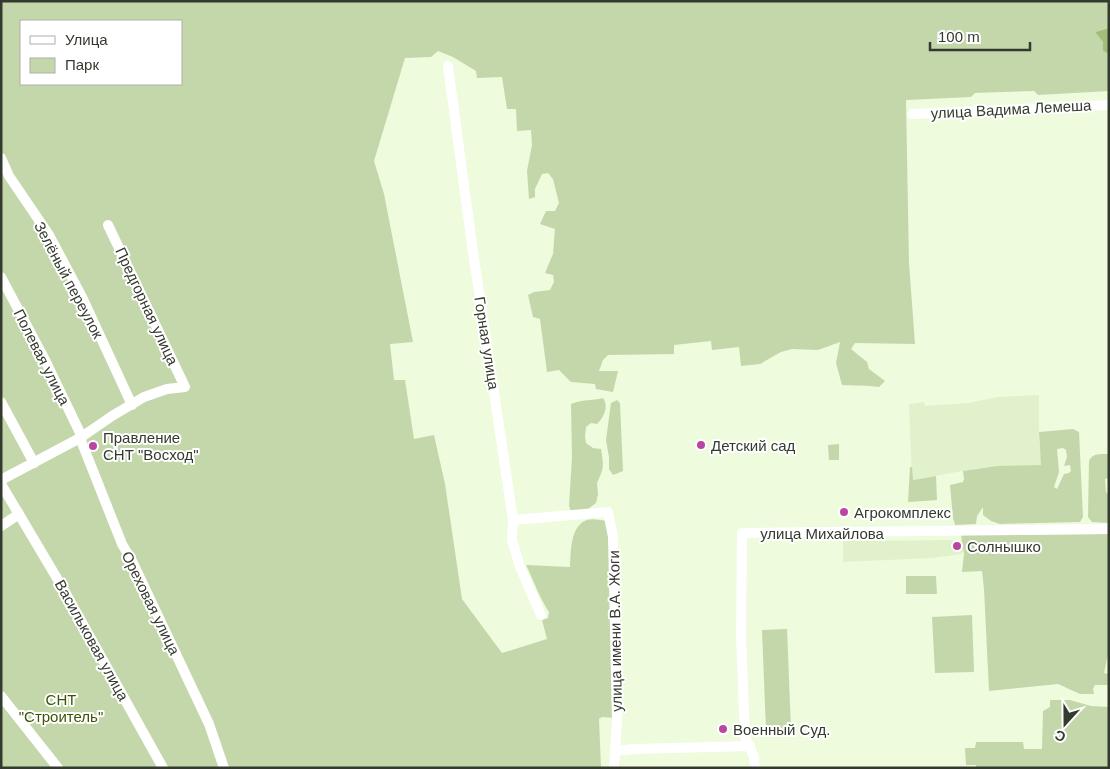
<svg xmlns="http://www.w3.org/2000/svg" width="1110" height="769" viewBox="0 0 1110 769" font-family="Arial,sans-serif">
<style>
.built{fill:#e1f1cb}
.green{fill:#c4d7ab;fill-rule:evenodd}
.water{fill:#a3be79}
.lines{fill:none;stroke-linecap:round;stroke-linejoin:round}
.minor{stroke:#fff;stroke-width:10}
.poi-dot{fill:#b947a2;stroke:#fff;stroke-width:2}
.labels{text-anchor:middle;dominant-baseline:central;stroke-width:4;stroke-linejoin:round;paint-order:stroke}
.street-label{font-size:15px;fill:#343a2e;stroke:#fff}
.poi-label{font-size:15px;fill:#343a2e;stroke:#fff;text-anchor:start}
.park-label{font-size:15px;fill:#3b5302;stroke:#fff}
</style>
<rect width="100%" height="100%" fill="#eefbdc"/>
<!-- built -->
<g class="built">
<path d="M 1039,395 L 1039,441 L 1042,465 L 980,468 L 912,480 L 909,404 L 924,402 L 925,406 L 969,403 L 998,397 Z"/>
<path d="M 967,540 L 962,554 L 931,558 L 843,562 L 843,541 Z"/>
</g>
<!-- green -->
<g class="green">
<path d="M 1,1 L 1109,1 L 1109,28 L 1095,32 L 1103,42 L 1103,51 L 1109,54 L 1109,91 L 1038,95 L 1034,91 L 975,93 L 971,97 L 906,100 L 909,263 L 915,344 L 855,343 L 851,349 L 867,362 L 869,369 L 885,381 L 879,387 C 866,385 855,386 842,385 L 836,363 L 840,342 L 818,350 L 792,349 L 781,352 L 760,364 L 741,366 L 739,347 L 712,350 L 711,341 L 674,345 L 674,354 L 608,355 L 603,360 L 599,371 L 618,371 L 613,392 L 596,389 L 595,384 L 571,382 L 559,370 L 547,372 L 540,319 L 533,317 L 528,295 L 534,292 L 550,290 L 554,282 L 553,275 L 545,273 L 553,254 L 555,229 L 540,224 L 546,211 L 555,211 L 559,203 L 553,179 L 548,173 L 542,174 L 535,189 L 535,197 L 529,199 L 527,171 L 532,145 L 531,130 L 517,131 L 516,109 L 507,109 L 502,77 L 477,78 L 476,71 L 453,57 L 438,51 L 431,57 L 405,58 L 374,161 L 384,194 L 413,342 L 390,344 L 394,380 L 405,380 L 414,439 L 434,435 L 445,484 L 462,599 L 502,653 L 547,639 L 542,620 L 548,618 L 549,612 C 539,597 534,581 526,565 L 570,567 C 571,551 570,526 587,520 C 592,518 601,520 607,521 L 610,531 L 615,718 L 602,717 L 599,719 L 601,768 L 1,768 ZM 21,21 L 181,21 L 181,84 L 21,84 Z"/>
<path d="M 603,398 C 609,406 604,417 597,424 L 591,423 L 586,427 L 585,436 L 586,443 L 593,448 L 601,449 C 604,467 604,468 597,483 L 598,494 L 596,503 L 588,509 L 571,512 L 569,505 L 572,458 L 571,404 C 582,399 592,401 603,398 Z"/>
<path d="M 617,400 L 620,403 L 623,471 L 613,475 L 609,469 L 609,457 L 606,440 L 611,403 Z"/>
<path d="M 1073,429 L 1079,432 L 1083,517 L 1080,522 L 1000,524 L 991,521 L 983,515 L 983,507 L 977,516 L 976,524 L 955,525 L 953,518 L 950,485 L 963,482 L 964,479 L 963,471 L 997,466 L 1041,465 L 1039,432 ZM 1063,448 L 1066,450 L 1067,457 L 1064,466 L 1070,465 L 1071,471 L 1069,473 L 1064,474 L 1057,489 L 1054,487 L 1059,472 L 1057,449 Z"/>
<path d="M 839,444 L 839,460 L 829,460 L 828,445 Z"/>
<path d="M 1109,454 L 1109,478 L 1105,479 L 1106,492 L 1109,495 L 1109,523 L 1092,522 L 1088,517 L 1089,461 C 1092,453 1101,454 1109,454 Z"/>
<path d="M 910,467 L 912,467 L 913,480 L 936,476 L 937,500 L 908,502 Z"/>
<path d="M 1109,534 L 1109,650 L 1104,673 L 1109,674 L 1109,685 L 1095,685 L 1093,689 L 1094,694 L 1080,694 L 1058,684 L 989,691 L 984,589 L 982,571 L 962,572 L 964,554 L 961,535 Z"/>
<path d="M 906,576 L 936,576 L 937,594 L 906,594 Z"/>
<path d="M 972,615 L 974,672 L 935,673 L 932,617 Z"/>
<path d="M 787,629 L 791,729 L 766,730 L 762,630 Z"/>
<path d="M 1050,700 L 1070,700 L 1091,706 L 1109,707 L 1109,768 L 976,768 L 976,765 L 966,765 L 965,748 L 975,748 L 976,742 L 1023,742 L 1024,749 L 1042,749 L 1043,711 L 1050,707 Z"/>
</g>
<!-- water -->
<path class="water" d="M 1109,28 L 1109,54 L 1103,51 L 1103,42 L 1095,32 Z"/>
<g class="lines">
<!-- minor -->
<g class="minor">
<path d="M 448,66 L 472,245 L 513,520 L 512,540 L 520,567 L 541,615"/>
<path d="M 912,114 L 1109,105"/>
<path d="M 1,158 L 9,176 L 49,235 L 82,297 L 132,405"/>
<path d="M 1,277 L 44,358 L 82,437"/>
<path d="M 1,402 L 34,463"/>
<path d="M 80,438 L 122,544 L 132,561 L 209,724 L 224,768"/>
<path d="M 1,480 L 80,438 L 112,416 L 144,397 L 167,389 L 185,387 L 108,225"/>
<path d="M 1,484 L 61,585 L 163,768"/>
<path d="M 513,520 L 608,512 L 613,537 L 617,722 L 614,768"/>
<path d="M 1,526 L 19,514"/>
<path d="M 1,696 L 58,768"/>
<path d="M 615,751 L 633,749 L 750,746"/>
<path d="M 755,768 L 754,757 L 745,737 L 741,638 L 742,533 L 1109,529"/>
</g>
</g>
<!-- markers -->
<g class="poi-dot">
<circle cx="701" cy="445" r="5"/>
<circle cx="93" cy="446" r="5"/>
<circle cx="844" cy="512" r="5"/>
<circle cx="957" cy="546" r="5"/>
<circle cx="723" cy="729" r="5"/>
</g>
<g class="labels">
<!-- street labels -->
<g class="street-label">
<text transform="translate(1011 109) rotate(-3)">улица Вадима Лемеша</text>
<text transform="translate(69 280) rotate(62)">Зелёный переулок</text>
<text transform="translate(147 306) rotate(65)">Предгорная улица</text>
<text transform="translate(487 343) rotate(81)">Горная улица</text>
<text transform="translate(42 357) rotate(63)">Полевая улица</text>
<text x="822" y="533">улица Михайлова</text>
<text transform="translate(151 603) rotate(64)">Ореховая улица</text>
<text transform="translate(615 631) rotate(-91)">улица имени В.А. Жоги</text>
<text transform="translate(92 640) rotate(61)">Васильковая улица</text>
</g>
<!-- poi labels -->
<g class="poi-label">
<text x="103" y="437">Правление<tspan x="103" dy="17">СНТ "Восход"</tspan></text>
<text x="711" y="445">Детский сад</text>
<text x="854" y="512">Агрокомплекс</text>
<text x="967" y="546">Солнышко</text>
<text x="733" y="729">Военный Суд.</text>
</g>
<!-- park labels -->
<g class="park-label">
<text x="61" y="699">СНТ<tspan x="61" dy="17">"Строитель"</tspan></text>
</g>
</g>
<!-- border -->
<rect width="1110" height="769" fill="none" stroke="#343a2e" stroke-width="5"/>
<!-- legend -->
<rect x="20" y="20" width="162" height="65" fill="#ffffff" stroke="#aeb0ab"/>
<rect x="30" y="36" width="25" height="8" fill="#ffffff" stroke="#aeb0ab"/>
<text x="65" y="45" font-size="15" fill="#343a2e">Улица</text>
<rect x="30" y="58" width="25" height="15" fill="#c4d7ab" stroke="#aeb0ab"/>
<text x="65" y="70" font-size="15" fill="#343a2e">Парк</text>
<!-- north arrow -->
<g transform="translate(1065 724) rotate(201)" stroke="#ffffff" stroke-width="4" paint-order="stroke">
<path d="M0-4L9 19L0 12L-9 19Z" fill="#343a2e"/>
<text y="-8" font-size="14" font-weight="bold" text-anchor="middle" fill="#343a2e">С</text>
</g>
<!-- scale -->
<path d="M930 42v8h100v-8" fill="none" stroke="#343a2e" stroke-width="2.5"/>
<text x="938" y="42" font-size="15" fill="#343a2e" stroke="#ffffff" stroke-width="4" paint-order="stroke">100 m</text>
</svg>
